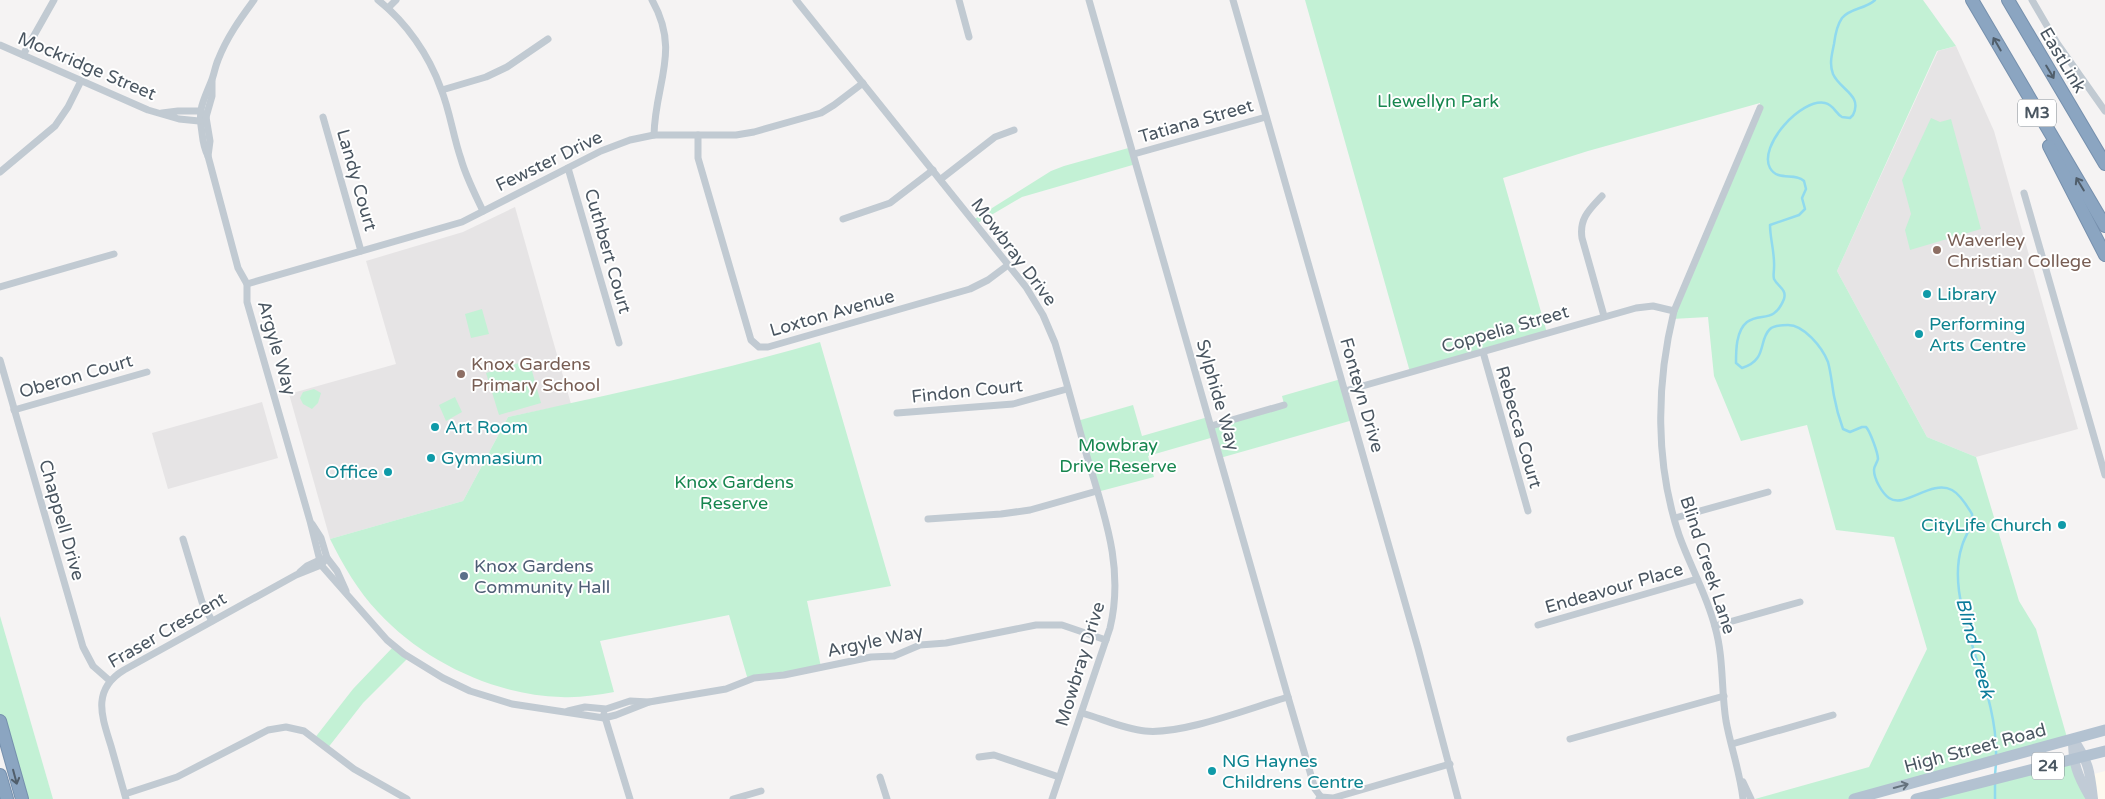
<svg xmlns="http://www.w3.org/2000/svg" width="2105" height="799" viewBox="0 0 2105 799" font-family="'Varela Round',sans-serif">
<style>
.commercial{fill:#fdf9ef}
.education{fill:#e6e4e5}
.green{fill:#c3f1d5}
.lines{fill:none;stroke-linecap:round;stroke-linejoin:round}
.stream{stroke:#90daee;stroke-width:2.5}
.highway-casing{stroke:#7690ad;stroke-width:14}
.street{stroke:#c1cad2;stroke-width:7}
.secondary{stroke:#c1cbd6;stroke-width:10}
.primary{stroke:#b3c2d1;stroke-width:11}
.highway{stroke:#8ba5c1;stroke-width:12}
.oneway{stroke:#505e6b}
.oneway2{stroke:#64717d}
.education-dot{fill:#8d6e63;stroke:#fff;stroke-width:2}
.culture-dot{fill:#0f9aa8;stroke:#fff;stroke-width:2}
.service-dot{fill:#5c6f8a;stroke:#fff;stroke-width:2}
.labels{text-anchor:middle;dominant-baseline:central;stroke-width:4;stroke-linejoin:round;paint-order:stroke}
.shield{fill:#fff;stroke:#808990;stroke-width:1}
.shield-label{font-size:16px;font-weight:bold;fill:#4a5661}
.street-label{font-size:18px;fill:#4a5661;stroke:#fff}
.park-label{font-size:18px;fill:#17864f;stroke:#fff}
.education-label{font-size:18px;fill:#785e54;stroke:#fff;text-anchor:start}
.culture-label{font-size:18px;fill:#0d838f;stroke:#fff;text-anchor:start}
.service-label{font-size:18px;fill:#4e5e75;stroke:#fff;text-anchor:start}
.water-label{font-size:19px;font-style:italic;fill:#0c7c9b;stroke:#fff}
</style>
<rect width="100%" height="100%" fill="#f5f3f3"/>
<!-- commercial -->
<path class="commercial" d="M 2105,771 L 2105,799 L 2093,799 L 2090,775 Z"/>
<!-- education -->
<g class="education">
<path d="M 1956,46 L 1994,131 L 2078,429 L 1976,457 L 1927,437 L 1837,271 L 1938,51 Z"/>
<path d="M 515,207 L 571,404 L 508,417 L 463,501 L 330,539 L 289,394 L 396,364 L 366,261 L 463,232 Z"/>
<path d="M 262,402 L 278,458 L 168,489 L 152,433 Z"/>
</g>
<!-- green -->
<g class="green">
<path d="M 1305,0 L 1923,0 L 1956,46 L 1937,51 L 1837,271 L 1927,437 L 1976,457 L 2019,601 L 2036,629 L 2068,741 L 1854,799 L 1755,799 L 1869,767 L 1927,649 L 1894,537 L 1836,530 L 1807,425 L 1741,441 L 1714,376 L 1708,317 L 1672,319 L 1760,108 L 1760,103 L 1588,151 L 1503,178 L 1547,333 L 1410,372 Z"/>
<path d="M 1931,118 L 1940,122 L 1951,119 L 1981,229 L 1910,250 L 1905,230 L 1911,214 L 1902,180 Z"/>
<path d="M 1132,147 L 1136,164 L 1022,197 L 976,224 L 973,220 L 1051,171 L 1064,166 Z"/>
<path d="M 482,309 L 489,334 L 471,338 L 465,314 Z"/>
<path d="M 820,342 L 891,586 L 807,601 L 821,667 L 748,680 L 729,615 L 600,641 L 614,692 C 597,695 579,698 561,697 C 494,695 423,661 378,612 C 358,591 343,565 330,539 L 463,501 L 508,417 C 613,394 717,372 820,342 Z"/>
<path d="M 529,360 L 541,403 L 499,415 L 486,373 Z"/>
<path d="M 1341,379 L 1353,420 L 1220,458 L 1214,437 L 1148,456 L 1154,477 L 1097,492 L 1077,421 L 1133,405 L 1142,436 L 1208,417 L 1211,426 L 1284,404 L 1282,396 Z"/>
<path d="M 314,389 L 321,393 L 318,403 L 312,409 L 303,404 L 300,398 L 303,392 Z"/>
<path d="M 455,397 L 462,412 L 446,421 L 439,405 Z"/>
<path d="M 0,616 L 53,799 L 21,799 L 0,721 Z"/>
<path d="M 394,646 L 409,657 L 363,703 L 327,749 L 314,739 L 353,689 Z"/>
<path d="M 2073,760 L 2092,799 L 1919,799 Z"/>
</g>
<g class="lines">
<!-- stream -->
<g class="stream">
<path d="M 1875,0 C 1866,9 1850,8 1842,18 C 1837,25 1835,36 1834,44 C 1832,54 1829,64 1833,74 C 1840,90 1863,95 1853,115 L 1850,118 L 1842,117 C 1835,113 1834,105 1825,103 C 1801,98 1758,146 1770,168 C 1778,182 1795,172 1804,181 L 1806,189 L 1802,198 L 1805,209 L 1799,215 L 1770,225 C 1770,239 1775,253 1774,268 C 1774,272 1773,275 1774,279 C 1778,287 1787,289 1784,299 C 1774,324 1761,312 1747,322 C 1736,331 1736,350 1736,363 L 1742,368 C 1768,360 1758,340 1770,329 C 1774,325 1782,325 1788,325 C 1804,325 1822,347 1828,362 C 1831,373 1832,385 1834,396 C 1836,407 1839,418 1843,429 L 1850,432 L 1862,427 L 1866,427 C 1870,431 1878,453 1878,459 C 1877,463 1874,466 1874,470 C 1874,479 1882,493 1889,498 C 1905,509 1931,479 1952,490 C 1961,495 1967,506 1972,514 C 1973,527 1965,535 1962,546 C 1957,561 1957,575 1959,591 C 1967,648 1998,700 1996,758"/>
<path d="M 1995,775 L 1996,763"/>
<path d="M 1995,799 L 1995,783"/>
</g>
<defs>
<g id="highway">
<path d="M 1972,0 L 2105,226"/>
<path d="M 2008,0 L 2105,164"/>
<path d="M 2049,146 L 2105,255"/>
<path d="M 0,721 L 22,799"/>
<path d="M 0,775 L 7,799"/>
</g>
</defs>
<!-- highway casing -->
<use href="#highway" class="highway-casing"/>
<!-- street -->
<g class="street">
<path d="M 254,0 C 240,19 227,37 218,60 C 215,67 214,75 211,82 C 202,104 198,109 202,133 C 203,142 204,148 208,156 L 238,268 L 247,284 L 247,302 L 310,521 L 321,565 L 387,640 L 404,654 L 443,678 L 470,691 L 512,704 L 604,718 L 616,715 L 649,702"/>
<path d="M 378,0 C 406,22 429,55 441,89 C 450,111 453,136 461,159 C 466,177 475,194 483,211"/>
<path d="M 652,0 C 681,51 655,83 654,135"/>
<path d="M 796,0 L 1026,287 L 1043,315 L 1055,343 C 1066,380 1076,417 1086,453 C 1103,512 1125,566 1110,628 L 1052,799"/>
<path d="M 959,0 L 969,37"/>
<path d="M 1089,0 L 1288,697 L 1315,789 L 1321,797"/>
<path d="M 1233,0 L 1418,648 L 1458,799"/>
<path d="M 2032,0 L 2057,43 L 2105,111"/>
<path d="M 388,8 L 396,0"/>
<path d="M 0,45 L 148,110 L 179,119 L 199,121 L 206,117 L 200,111 L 178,111 L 162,113"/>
<path d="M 23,55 L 54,0"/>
<path d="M 442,90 L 486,77 L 507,67 L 548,39"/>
<path d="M 323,117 L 361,251"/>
<path d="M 698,135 L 698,158 L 751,340 L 759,347 L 768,347 L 970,289 L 988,280 L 1008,265"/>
<path d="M 1134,154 L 1266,117"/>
<path d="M 208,156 L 210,141 L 206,117 L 212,96 L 212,81"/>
<path d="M 568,168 L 619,343"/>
<path d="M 0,172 L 55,126 L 68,107 L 81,81"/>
<path d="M 941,179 L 995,137 L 1014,130"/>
<path d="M 2024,193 L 2105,475"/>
<path d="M 1602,196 C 1590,209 1579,218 1582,238 L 1604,316"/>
<path d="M 843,219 L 890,203 L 933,170"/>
<path d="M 247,284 L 462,222 L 601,151 L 630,140 L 654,135 L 736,135 L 754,132 L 821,113 L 834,105 L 863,83"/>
<path d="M 0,287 L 114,254"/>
<path d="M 1483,352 L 1528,511"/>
<path d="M 0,360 L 83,647 L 93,666 L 110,681"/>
<path d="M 1345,391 L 1636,308 L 1653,306 L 1674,311"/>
<path d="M 14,410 L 147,372"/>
<path d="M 897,413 L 1013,404 L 1067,389"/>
<path d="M 1211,426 L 1284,405"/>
<path d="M 1675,518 L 1768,492"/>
<path d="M 928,519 L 1001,514 L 1030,510 L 1097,491"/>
<path d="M 312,524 L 321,538 L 327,558 L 337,571 L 346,591"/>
<path d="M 183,539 L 202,602 L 212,621"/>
<path d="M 300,572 L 307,566 L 322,559"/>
<path d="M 1538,625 L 1697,579"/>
<path d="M 1715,626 L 1800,602"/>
<path d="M 568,711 L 585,707 L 606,709 L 630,701 L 649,702 L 726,689 L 754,678 L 784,675 L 871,657 L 894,656 L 920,645 L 946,643 L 1036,625 L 1062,625 L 1106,640"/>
<path d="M 1082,713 C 1103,719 1124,729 1145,731 C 1182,735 1250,708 1288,697"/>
<path d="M 604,714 L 630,799"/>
<path d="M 1570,739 L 1724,696"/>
<path d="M 1732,744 L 1833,715"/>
<path d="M 979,757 L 994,755 L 1059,777"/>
<path d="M 880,777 L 887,799"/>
<path d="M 1743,782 L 1751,799"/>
<path d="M 125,794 L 177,777 L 268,730 L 286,727 L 304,731 L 354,769 L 407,799"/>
<path d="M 126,799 C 121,781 116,764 111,746 C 102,717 91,690 124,670 L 296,575 L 321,565 L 327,558"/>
<path d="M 733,799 L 761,791"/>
<path d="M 1319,799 L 1321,797 L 1333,798 L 1450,764"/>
<path d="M 1743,799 C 1740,772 1731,748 1726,721 C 1721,690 1724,658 1715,627 C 1707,595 1690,566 1679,535 C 1655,463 1656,384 1674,311 L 1760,108"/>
</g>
<!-- secondary -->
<g class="secondary">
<path d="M 2073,739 C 2089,762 2090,772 2093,799"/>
<path d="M 2073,739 C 2073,764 2077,775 2090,797"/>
</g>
<!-- primary -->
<g class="primary">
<path d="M 1854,799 L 2105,730"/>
<path d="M 1916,799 L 2105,751"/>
</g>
<!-- highway -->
<use href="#highway" class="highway"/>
</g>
<!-- one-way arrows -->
<defs><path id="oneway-shaft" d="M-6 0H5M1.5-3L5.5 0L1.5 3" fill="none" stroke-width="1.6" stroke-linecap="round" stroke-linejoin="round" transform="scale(1.25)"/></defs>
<g class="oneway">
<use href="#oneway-shaft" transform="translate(1997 44) rotate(-120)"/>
<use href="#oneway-shaft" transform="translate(2050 72) rotate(59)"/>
<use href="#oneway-shaft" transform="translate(2080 184) rotate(-121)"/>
<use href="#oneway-shaft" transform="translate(15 777) rotate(75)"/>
</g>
<use class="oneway2" href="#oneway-shaft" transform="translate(1901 786) rotate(-15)"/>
<!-- markers -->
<g class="education-dot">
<circle cx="1937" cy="250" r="5"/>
<circle cx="461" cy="374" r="5"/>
</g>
<g class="culture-dot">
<circle cx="1927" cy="294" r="5"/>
<circle cx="1919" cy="334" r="5"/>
<circle cx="435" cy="427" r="5"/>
<circle cx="431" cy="458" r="5"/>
<circle cx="388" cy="472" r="5"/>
<circle cx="2062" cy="525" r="5"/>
<circle cx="1212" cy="771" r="5"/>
</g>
<circle class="service-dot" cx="464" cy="576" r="5"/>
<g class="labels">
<!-- shield labels -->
<g class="shield">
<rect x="2018" y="99.5" width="38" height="27" rx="4"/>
<rect x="2032" y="752.5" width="32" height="27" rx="4"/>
</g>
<g class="shield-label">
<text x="2037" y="113">M3</text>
<text x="2048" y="766">24</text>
</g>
<!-- street labels -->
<g class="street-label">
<text transform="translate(2063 60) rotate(59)">EastLink</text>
<text transform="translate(87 66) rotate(23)">Mockridge Street</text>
<text transform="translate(1196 121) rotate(-16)">Tatiana Street</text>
<text transform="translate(549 161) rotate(-26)">Fewster Drive</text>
<text transform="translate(357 180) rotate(74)">Landy Court</text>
<text transform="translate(608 251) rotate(74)">Cuthbert Court</text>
<text transform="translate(1014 252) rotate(53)">Mowbray Drive</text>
<text transform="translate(832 313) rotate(-16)">Loxton Avenue</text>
<text transform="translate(1505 329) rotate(-16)">Coppelia Street</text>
<text transform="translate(277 348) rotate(74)">Argyle Way</text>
<text transform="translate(76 376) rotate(-16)">Oberon Court</text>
<text transform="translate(967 391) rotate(-6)">Findon Court</text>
<text transform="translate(1218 395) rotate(74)">Sylphide Way</text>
<text transform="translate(1362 395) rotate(74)">Fonteyn Drive</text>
<text transform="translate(1519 427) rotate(74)">Rebecca Court</text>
<text transform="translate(62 520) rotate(74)">Chappell Drive</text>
<text transform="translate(1708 565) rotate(72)">Blind Creek Lane</text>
<text transform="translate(1614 588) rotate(-16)">Endeavour Place</text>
<text transform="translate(167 630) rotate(-30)">Fraser Crescent</text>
<text transform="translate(875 641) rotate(-12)">Argyle Way</text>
<text transform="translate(1080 664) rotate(-73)">Mowbray Drive</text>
<text transform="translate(1975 748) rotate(-15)">High Street Road</text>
</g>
<!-- park labels -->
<g class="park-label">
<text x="1438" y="101">Llewellyn Park</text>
<text x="1118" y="445">Mowbray<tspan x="1118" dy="21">Drive Reserve</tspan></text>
<text x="734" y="482">Knox Gardens<tspan x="734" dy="21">Reserve</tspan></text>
</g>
<!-- education labels -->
<g class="education-label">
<text x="1947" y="240">Waverley<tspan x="1947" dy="21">Christian College</tspan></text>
<text x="471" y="364">Knox Gardens<tspan x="471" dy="21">Primary School</tspan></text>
</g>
<!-- culture labels -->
<g class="culture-label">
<text x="1937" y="294">Library</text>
<text x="1929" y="324">Performing<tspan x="1929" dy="21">Arts Centre</tspan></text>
<text x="445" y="427">Art Room</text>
<text x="441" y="458">Gymnasium</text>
<text x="378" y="472" text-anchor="end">Office</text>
<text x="2052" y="525" text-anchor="end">CityLife Church</text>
<text x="1222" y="761">NG Haynes<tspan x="1222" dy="21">Childrens Centre</tspan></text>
</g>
<!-- service labels -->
<g class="service-label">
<text x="474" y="566">Knox Gardens<tspan x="474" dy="21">Community Hall</tspan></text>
</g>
<!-- water labels -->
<g class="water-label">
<text transform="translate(1975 648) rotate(75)">Blind Creek</text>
</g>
</g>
</svg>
